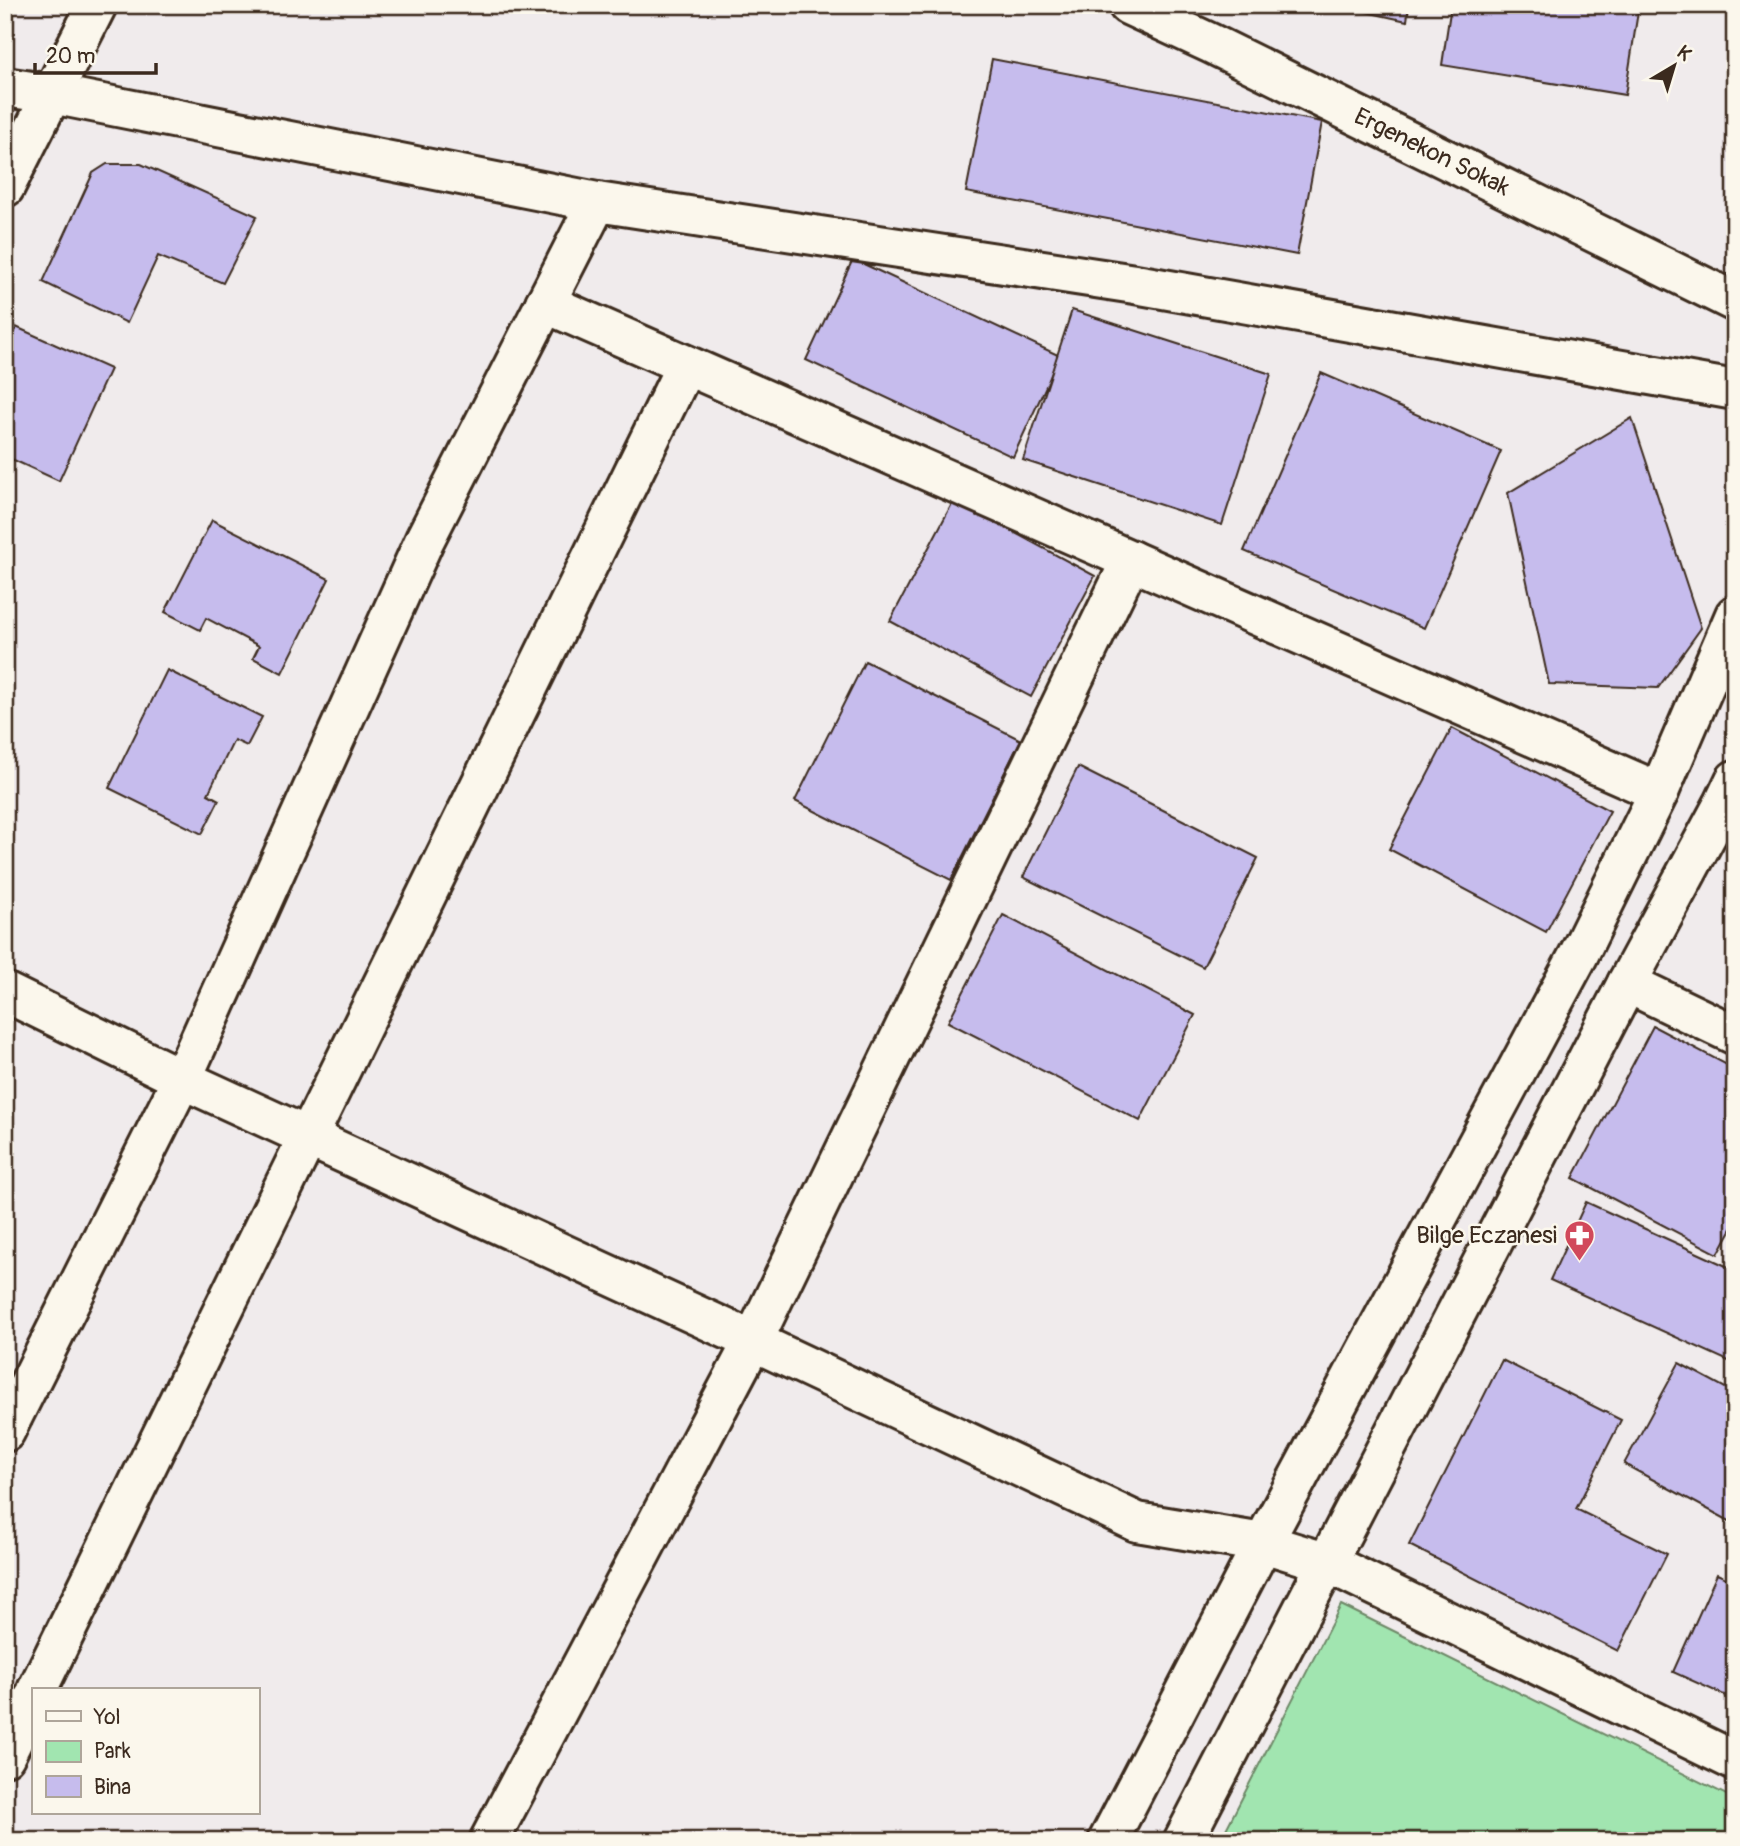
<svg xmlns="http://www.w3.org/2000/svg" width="1740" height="1846" viewBox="0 0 1740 1846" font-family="Pangolin,sans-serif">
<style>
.green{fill:#a1e5b0;stroke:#6e8867;stroke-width:2}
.building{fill:#c6bced;stroke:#3b2a1e;stroke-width:2}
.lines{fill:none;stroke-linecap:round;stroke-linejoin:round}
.street-casing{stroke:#3b2a1e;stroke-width:44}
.secondary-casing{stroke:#3b2a1e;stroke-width:44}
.street{stroke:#fbf7ec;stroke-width:38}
.secondary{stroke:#fbf7ec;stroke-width:38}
.labels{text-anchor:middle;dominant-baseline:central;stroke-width:5;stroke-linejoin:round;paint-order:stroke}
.street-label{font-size:24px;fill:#3b2a1e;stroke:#fbf7ec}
.poi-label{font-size:24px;fill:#3b2a1e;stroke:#fbf7ec;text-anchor:end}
</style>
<rect width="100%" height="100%" fill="#f0ebec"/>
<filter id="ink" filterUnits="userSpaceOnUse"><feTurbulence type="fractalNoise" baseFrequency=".0143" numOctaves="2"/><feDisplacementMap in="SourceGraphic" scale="14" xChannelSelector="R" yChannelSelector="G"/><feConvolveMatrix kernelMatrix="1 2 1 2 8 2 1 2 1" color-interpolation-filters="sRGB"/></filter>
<g filter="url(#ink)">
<!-- green -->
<path class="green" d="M 1341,1605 L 1735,1799 L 1735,1841 L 1220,1841 Z"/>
<!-- building -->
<g class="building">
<path d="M 1334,5 L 1409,5 L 1407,21 Z"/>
<path d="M 1451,5 L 1639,5 L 1625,95 L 1442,65 Z"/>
<path d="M 992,59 L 1322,122 L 1297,255 L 966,192 Z"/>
<path d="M 107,164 L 141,164 L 257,216 L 223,283 L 158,256 L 127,323 L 43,282 L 93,173 Z"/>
<path d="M 853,259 L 1060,356 L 1013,457 L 806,360 Z"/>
<path d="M 1072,310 L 1271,374 L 1222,525 L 1023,460 Z"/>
<path d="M 16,327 L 110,369 L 59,481 L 5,456 L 5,350 Z"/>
<path d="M 1321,373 L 1501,451 L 1424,628 L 1244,551 Z"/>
<path d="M 1632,418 L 1701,628 L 1658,688 L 1549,684 L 1508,493 Z"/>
<path d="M 954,500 L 1095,576 L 1031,697 L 890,621 Z"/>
<path d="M 212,520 L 329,579 L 282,673 L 253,658 L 259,646 L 206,618 L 200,630 L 165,612 Z"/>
<path d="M 865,661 L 1021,740 L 951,880 L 795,801 Z"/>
<path d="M 167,670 L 262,717 L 247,746 L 234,740 L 208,794 L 219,800 L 202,834 L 109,788 Z"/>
<path d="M 1452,728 L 1610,811 L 1546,932 L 1389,849 Z"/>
<path d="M 1078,767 L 1258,858 L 1203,967 L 1023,877 Z"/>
<path d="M 1003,915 L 1195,1015 L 1140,1121 L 948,1022 Z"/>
<path d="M 1653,1026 L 1735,1069 L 1735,1223 L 1718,1254 L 1573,1178 Z"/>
<path d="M 1586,1202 L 1735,1270 L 1735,1364 L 1550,1280 Z"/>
<path d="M 1502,1360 L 1621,1420 L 1576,1509 L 1667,1554 L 1618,1651 L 1409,1545 Z"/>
<path d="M 1679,1363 L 1735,1393 L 1735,1524 L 1624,1464 Z"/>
<path d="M 1717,1574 L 1735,1582 L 1735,1700 L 1673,1672 Z"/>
</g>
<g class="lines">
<defs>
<g id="street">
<path d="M 1128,5 L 1210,43 L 1735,302"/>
<path d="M 5,87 L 52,94 L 597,202 L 1135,284 L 1735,390"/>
<path d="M 5,187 L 97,5"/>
<path d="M 545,303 L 1659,792"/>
<path d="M 1627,983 L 1735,1035"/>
<path d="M 5,992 L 182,1079 L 753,1341 L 1137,1522 L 1263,1543 L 1328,1563 L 1735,1761"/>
<path d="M 5,1432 L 182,1079 L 425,539 L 597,202"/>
<path d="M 37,1690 L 686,365"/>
<path d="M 5,1756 L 33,1699"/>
<path d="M 489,1841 L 753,1341 L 1131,560"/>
</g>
<g id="secondary">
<path d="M 1108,1841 L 1263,1543 L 1578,956 L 1659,792 L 1735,615"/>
<path d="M 1183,1841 L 1627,983 L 1724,803 L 1735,780"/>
</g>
</defs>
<!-- street casing -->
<use href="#street" class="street-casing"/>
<!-- secondary casing -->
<use href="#secondary" class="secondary-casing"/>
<!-- street -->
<use href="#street" class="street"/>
<!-- secondary -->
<use href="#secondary" class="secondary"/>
</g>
</g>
<!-- icons -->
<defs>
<symbol id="pharmacy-pin" viewBox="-11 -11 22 30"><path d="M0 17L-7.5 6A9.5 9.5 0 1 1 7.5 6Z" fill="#d1495b" stroke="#fbf7ec"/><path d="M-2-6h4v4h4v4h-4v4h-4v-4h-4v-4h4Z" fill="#fff"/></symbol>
</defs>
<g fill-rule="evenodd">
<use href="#pharmacy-pin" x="1562" y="1218" width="35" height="47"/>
</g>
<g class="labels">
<!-- street labels -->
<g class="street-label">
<text transform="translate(1432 152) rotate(26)">Ergenekon Sokak</text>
</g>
<!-- poi labels -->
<g class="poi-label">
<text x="1557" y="1235">Bilge Eczanesi</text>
</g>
</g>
<!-- margin -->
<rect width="1740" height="1846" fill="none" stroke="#fbf7ec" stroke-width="28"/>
<rect x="14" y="14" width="1712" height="1818" fill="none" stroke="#3b2a1e" stroke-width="2.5" filter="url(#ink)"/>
<!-- legend -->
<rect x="32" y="1688" width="228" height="126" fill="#fbf7ec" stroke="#aea59a" stroke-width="2"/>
<rect x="46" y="1711" width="35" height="10" fill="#fbf7ec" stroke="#aea59a" stroke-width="2"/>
<text x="94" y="1724" font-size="21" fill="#3b2a1e">Yol</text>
<rect x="46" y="1741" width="35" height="21" fill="#a1e5b0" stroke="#aea59a" stroke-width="2"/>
<text x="94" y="1758" font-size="21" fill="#3b2a1e">Park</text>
<rect x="46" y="1776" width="35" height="21" fill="#c6bced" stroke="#aea59a" stroke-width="2"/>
<text x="94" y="1794" font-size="21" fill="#3b2a1e">Bina</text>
<!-- north arrow -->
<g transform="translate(1674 66) rotate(38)" stroke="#fbf7ec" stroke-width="5" paint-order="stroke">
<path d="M0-5L12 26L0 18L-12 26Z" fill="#3b2a1e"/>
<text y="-10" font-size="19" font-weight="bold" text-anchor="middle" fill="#3b2a1e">K</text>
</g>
<!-- scale -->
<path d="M35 63v10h121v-10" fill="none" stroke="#3b2a1e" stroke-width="3.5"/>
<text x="46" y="63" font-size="21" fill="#3b2a1e" stroke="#fbf7ec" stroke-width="5" paint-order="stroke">20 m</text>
</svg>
